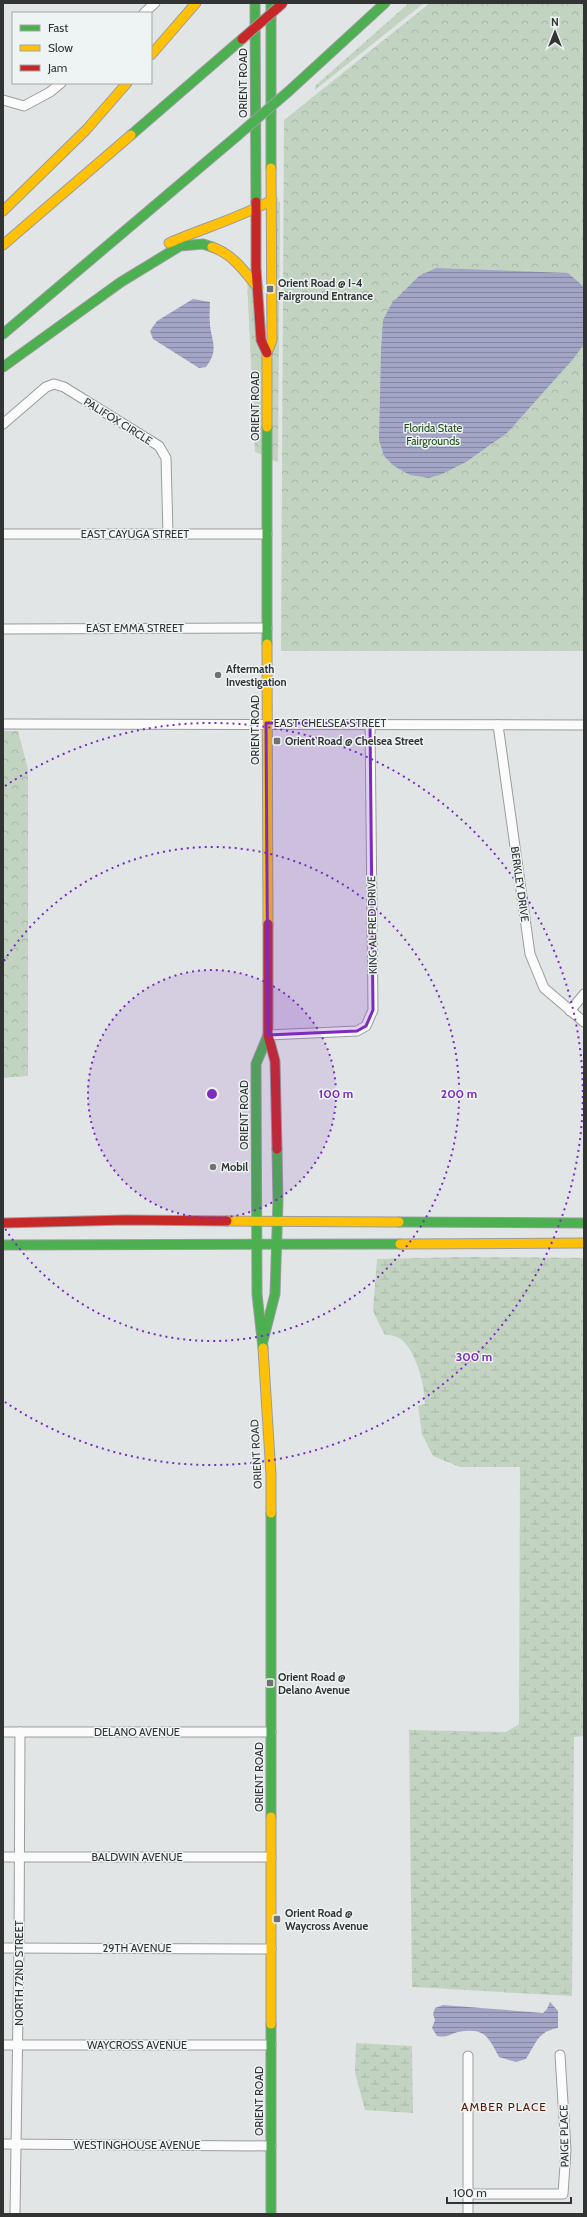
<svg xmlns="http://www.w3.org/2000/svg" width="587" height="2217" viewBox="0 0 587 2217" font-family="Cabin,sans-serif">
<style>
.forest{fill:url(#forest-crowns)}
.wetland{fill:url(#wetland-marsh)}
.water{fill:url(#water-rules)}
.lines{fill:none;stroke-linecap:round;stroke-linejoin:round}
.street-casing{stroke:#9a9c9d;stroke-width:11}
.fast-casing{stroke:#9a9c9d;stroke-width:11}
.slow-casing{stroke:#9a9c9d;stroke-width:11}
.jam-casing{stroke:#9a9c9d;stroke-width:11}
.street{stroke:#fbfbfb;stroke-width:9}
.fast{stroke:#4caf50;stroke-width:9}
.slow{stroke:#ffc107;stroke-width:9}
.jam{stroke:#c62828;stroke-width:9}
.fast-bridge-casing{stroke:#98a2aa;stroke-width:11;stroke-linecap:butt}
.jam-bridge-casing{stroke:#98a2aa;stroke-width:11;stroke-linecap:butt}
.fast-bridge{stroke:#4caf50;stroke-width:9}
.jam-bridge{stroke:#c62828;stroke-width:9}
.marked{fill:#7b2cbf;fill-opacity:0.2;stroke:#7b2cbf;stroke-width:3;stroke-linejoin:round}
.ring{fill:none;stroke:#7b2cbf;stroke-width:2;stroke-dasharray:2 4}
.poi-dot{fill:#707272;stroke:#eef3f4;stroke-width:1.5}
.labels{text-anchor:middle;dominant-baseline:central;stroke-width:3;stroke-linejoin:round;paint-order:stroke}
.street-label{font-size:11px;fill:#323434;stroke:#eef3f4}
.poi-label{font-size:11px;font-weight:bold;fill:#323434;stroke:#eef3f4;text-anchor:start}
.park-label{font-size:11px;fill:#1a4a14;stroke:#eef3f4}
.neighbourhood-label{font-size:12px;letter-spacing:1px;fill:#5b1a06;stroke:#eef3f4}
.centre{fill:#7b2cbf;stroke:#eef3f4;stroke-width:2}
.ring-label{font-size:12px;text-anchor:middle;font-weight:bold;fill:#7b2cbf;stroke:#eef3f4;stroke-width:3;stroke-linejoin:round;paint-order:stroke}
</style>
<defs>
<pattern id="forest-crowns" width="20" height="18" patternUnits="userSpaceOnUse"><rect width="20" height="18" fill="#c2d4c1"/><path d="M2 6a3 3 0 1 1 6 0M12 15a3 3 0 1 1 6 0" fill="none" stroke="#a7b7a6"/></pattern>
<pattern id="wetland-marsh" width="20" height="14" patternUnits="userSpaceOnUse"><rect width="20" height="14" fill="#c2d4c1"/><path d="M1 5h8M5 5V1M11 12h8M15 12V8" fill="none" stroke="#a7b7a6"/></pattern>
<pattern id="water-rules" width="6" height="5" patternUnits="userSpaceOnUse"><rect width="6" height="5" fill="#a2a5c6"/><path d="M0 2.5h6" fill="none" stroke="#8587a2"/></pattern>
</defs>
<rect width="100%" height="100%" fill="#e2e5e6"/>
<!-- forest -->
<g class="forest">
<path d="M 409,3 L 424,3 L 315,90 L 315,86 Z"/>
<path d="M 430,3 L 584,3 L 584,651 L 281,651 L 284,120 Z"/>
<path d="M 280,201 L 278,462 L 270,459 L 276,203 Z"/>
<path d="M 247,279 L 253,289 L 262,354 L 262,455 L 255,452 Z"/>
<path d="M 3,731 L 18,731 L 28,769 L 28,1076 L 3,1078 Z"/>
</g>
<!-- wetland -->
<g class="wetland">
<path d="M 465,1257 L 584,1258 L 584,1736 L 574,1737 L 572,1996 L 412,1987 L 409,1730 L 506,1732 L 519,1724 L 520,1467 L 460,1467 L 433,1456 L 422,1434 L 418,1406 L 425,1404 C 425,1386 416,1352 402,1340 C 397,1336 389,1335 384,1334 L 373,1311 L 377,1259 Z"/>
<path d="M 356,2043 L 412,2046 L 413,2113 L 365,2110 L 355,2073 Z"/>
</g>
<!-- water -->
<g class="water">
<path d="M 436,268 L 568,273 L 584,287 L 584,344 L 574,358 L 507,433 L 466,462 L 442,474 L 429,478 L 410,475 L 394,466 L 384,456 L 379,440 L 381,350 L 383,320 L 392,303 L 419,276 Z"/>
<path d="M 193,299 L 210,302 C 210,309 209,317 210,325 C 212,343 219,350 206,367 L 199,368 L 153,339 L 150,331 L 157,321 Z"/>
<path d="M 550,2002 L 558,2011 L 558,2028 C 537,2032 537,2042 526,2059 L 516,2062 L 499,2057 C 488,2036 484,2027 458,2032 C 449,2034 449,2038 437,2036 L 432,2028 L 435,2020 L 433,2014 L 435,2008 L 443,2005 L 543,2013 L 547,2009 Z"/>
</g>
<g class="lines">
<defs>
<g id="street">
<path d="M 144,13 L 155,3"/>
<path d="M 3,100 L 24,106 L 50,92 L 61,83"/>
<path d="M 3,424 L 46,387 L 54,384 L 64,387 L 159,446 L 166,458 L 168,534"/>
<path d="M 3,534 L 267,534"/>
<path d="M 3,629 L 267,628"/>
<path d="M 3,724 L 584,725"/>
<path d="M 498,725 L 530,954 L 544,988 L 584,1022"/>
<path d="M 570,1011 L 584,994"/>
<path d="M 268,1035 L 357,1031 L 366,1026 L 373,1010 L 370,723"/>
<path d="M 3,1732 L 271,1732"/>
<path d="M 3,1857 L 271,1857"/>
<path d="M 3,1948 L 271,1949"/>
<path d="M 3,2045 L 271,2045"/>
<path d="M 468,2056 L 468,2214"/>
<path d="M 3,2144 L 271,2146"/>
<path d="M 468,2194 L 563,2194 L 566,2150 L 560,2055"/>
<path d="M 15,2214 L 19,1948 L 20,1732"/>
</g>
<g id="fast">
<path d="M 255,3 L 256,202"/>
<path d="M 271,3 L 271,168"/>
<path d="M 289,91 L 385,3"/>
<path d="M 131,135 L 242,39"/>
<path d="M 3,334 L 237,136"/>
<path d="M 3,367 L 121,282 L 180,246 L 203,244 L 212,247"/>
<path d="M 267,427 L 267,644"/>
<path d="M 399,1222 L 584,1223"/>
<path d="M 3,1245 L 400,1244"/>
<path d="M 263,1341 L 275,1294 L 278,1201 L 277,1149"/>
<path d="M 263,1348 L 257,1294 L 256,1064 L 268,1035"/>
<path d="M 271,1513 L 271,1817"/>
<path d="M 271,2024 L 271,2214"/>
</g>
<g id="slow">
<path d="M 151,55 L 196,3"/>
<path d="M 3,211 L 86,130 L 127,83"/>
<path d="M 169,243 C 203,228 240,218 272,200"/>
<path d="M 3,245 L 131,135"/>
<path d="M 212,247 C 233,254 245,272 258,288"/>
<path d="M 267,427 L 267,353 L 272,340 L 271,168"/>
<path d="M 267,644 L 268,924"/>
<path d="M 227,1221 L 399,1222"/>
<path d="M 400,1244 L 584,1243"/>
<path d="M 263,1348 L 271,1475 L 271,1513"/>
<path d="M 271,1817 L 271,2024"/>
</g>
<g id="jam">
<path d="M 256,202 L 256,268 L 261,340 L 267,353"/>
<path d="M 268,924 L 268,1035 L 275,1061 L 277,1149"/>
<path d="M 3,1223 L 126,1220 L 227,1221"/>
</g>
</defs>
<!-- street casing -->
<use href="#street" class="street-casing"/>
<!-- fast casing -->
<use href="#fast" class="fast-casing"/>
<!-- slow casing -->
<use href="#slow" class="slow-casing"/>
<!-- jam casing -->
<use href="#jam" class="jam-casing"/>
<!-- street -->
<use href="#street" class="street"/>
<!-- fast -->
<use href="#fast" class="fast"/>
<!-- slow -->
<use href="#slow" class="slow"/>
<!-- jam -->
<use href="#jam" class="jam"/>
<defs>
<path id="fast-bridge" d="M 237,136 L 289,91"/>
<path id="jam-bridge" d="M 242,39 L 283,3"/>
</defs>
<!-- fast-bridge casing -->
<use href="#fast-bridge" class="fast-bridge-casing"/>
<!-- jam-bridge casing -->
<use href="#jam-bridge" class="jam-bridge-casing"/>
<!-- fast-bridge -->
<use href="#fast-bridge" class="fast-bridge"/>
<!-- jam-bridge -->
<use href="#jam-bridge" class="jam-bridge"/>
</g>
<!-- marked area -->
<path class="marked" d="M 266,723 L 370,723 L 373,1010 L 366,1026 L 357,1031 L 268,1035 Z"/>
<!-- distance rings -->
<circle cx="212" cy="1094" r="124" fill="#7b2cbf" fill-opacity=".12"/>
<g class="ring">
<circle cx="212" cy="1094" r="124"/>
<path d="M4 961A247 247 0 1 1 4 1227"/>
<path d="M5 786A371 371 0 1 1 5 1402"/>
</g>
<!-- markers -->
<g class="poi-dot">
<rect x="266" y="285" width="8" height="8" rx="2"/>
<circle cx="218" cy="675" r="4"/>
<rect x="273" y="737" width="8" height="8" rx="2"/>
<circle cx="213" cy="1167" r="4"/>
<rect x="266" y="1679" width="8" height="8" rx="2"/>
<rect x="273" y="1915" width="8" height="8" rx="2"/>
</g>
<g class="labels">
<!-- street labels -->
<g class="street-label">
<text transform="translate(243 83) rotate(-90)">ORIENT ROAD</text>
<text transform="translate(255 406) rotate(-90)">ORIENT ROAD</text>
<text transform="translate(118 421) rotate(32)">PALIFOX CIRCLE</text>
<text x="135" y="534">EAST CAYUGA STREET</text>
<text x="135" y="628">EAST EMMA STREET</text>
<text x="330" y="723">EAST CHELSEA STREET</text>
<text transform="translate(255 730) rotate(-90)">ORIENT ROAD</text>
<text transform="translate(520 884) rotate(82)">BERKLEY DRIVE</text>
<text transform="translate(372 925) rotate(-91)">KING ALFRED DRIVE</text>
<text transform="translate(244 1115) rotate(-90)">ORIENT ROAD</text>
<text transform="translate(256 1454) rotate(-93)">ORIENT ROAD</text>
<text x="137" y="1732">DELANO AVENUE</text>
<text transform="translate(259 1777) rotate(-90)">ORIENT ROAD</text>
<text x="137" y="1857">BALDWIN AVENUE</text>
<text x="137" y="1948">29TH AVENUE</text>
<text transform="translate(19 1973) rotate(-90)">NORTH 72ND STREET</text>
<text x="137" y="2045">WAYCROSS AVENUE</text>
<text transform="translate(259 2101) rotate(-90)">ORIENT ROAD</text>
<text transform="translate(564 2136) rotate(-91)">PAIGE PLACE</text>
<text x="137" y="2145">WESTINGHOUSE AVENUE</text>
</g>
<!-- poi labels -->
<g class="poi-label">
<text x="278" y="283">Orient Road @ I-4<tspan x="278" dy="13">Fairground Entrance</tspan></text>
<text x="226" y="669">Aftermath<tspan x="226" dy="13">Investigation</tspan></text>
<text x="285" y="741">Orient Road @ Chelsea Street</text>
<text x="221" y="1167">Mobil</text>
<text x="278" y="1677">Orient Road @<tspan x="278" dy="13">Delano Avenue</tspan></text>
<text x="285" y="1913">Orient Road @<tspan x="285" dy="13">Waycross Avenue</tspan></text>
</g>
<!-- park labels -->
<g class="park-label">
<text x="433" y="428">Florida State<tspan x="433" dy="13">Fairgrounds</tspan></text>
</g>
<!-- neighbourhood labels -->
<g class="neighbourhood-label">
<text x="504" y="2106">AMBER PLACE</text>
</g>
</g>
<circle cx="212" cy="1094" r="6" class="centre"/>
<g class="ring-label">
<text x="336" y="1098">100 m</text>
<text x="459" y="1098">200 m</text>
<text x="474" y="1361">300 m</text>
</g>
<!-- border -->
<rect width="587" height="2217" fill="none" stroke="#323434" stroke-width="8"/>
<!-- legend -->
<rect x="12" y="12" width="140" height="72" fill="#eef3f4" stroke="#a3a7a7"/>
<rect x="20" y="25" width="20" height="6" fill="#4caf50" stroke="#a3a7a7"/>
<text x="48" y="32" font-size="12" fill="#323434">Fast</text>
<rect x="20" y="45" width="20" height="6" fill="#ffc107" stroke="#a3a7a7"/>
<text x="48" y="52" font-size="12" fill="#323434">Slow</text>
<rect x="20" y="65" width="20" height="6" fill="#c62828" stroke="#a3a7a7"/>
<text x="48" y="72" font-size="12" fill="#323434">Jam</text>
<!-- north arrow -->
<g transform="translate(555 32)" stroke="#eef3f4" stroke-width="3" paint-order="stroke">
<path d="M0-3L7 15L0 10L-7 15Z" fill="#323434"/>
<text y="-6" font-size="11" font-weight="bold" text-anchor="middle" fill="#323434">N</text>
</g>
<!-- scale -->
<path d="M447 2197v6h124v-6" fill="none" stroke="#323434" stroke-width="2"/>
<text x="453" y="2197" font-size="12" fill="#323434" stroke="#eef3f4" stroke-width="3" paint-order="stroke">100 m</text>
</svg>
